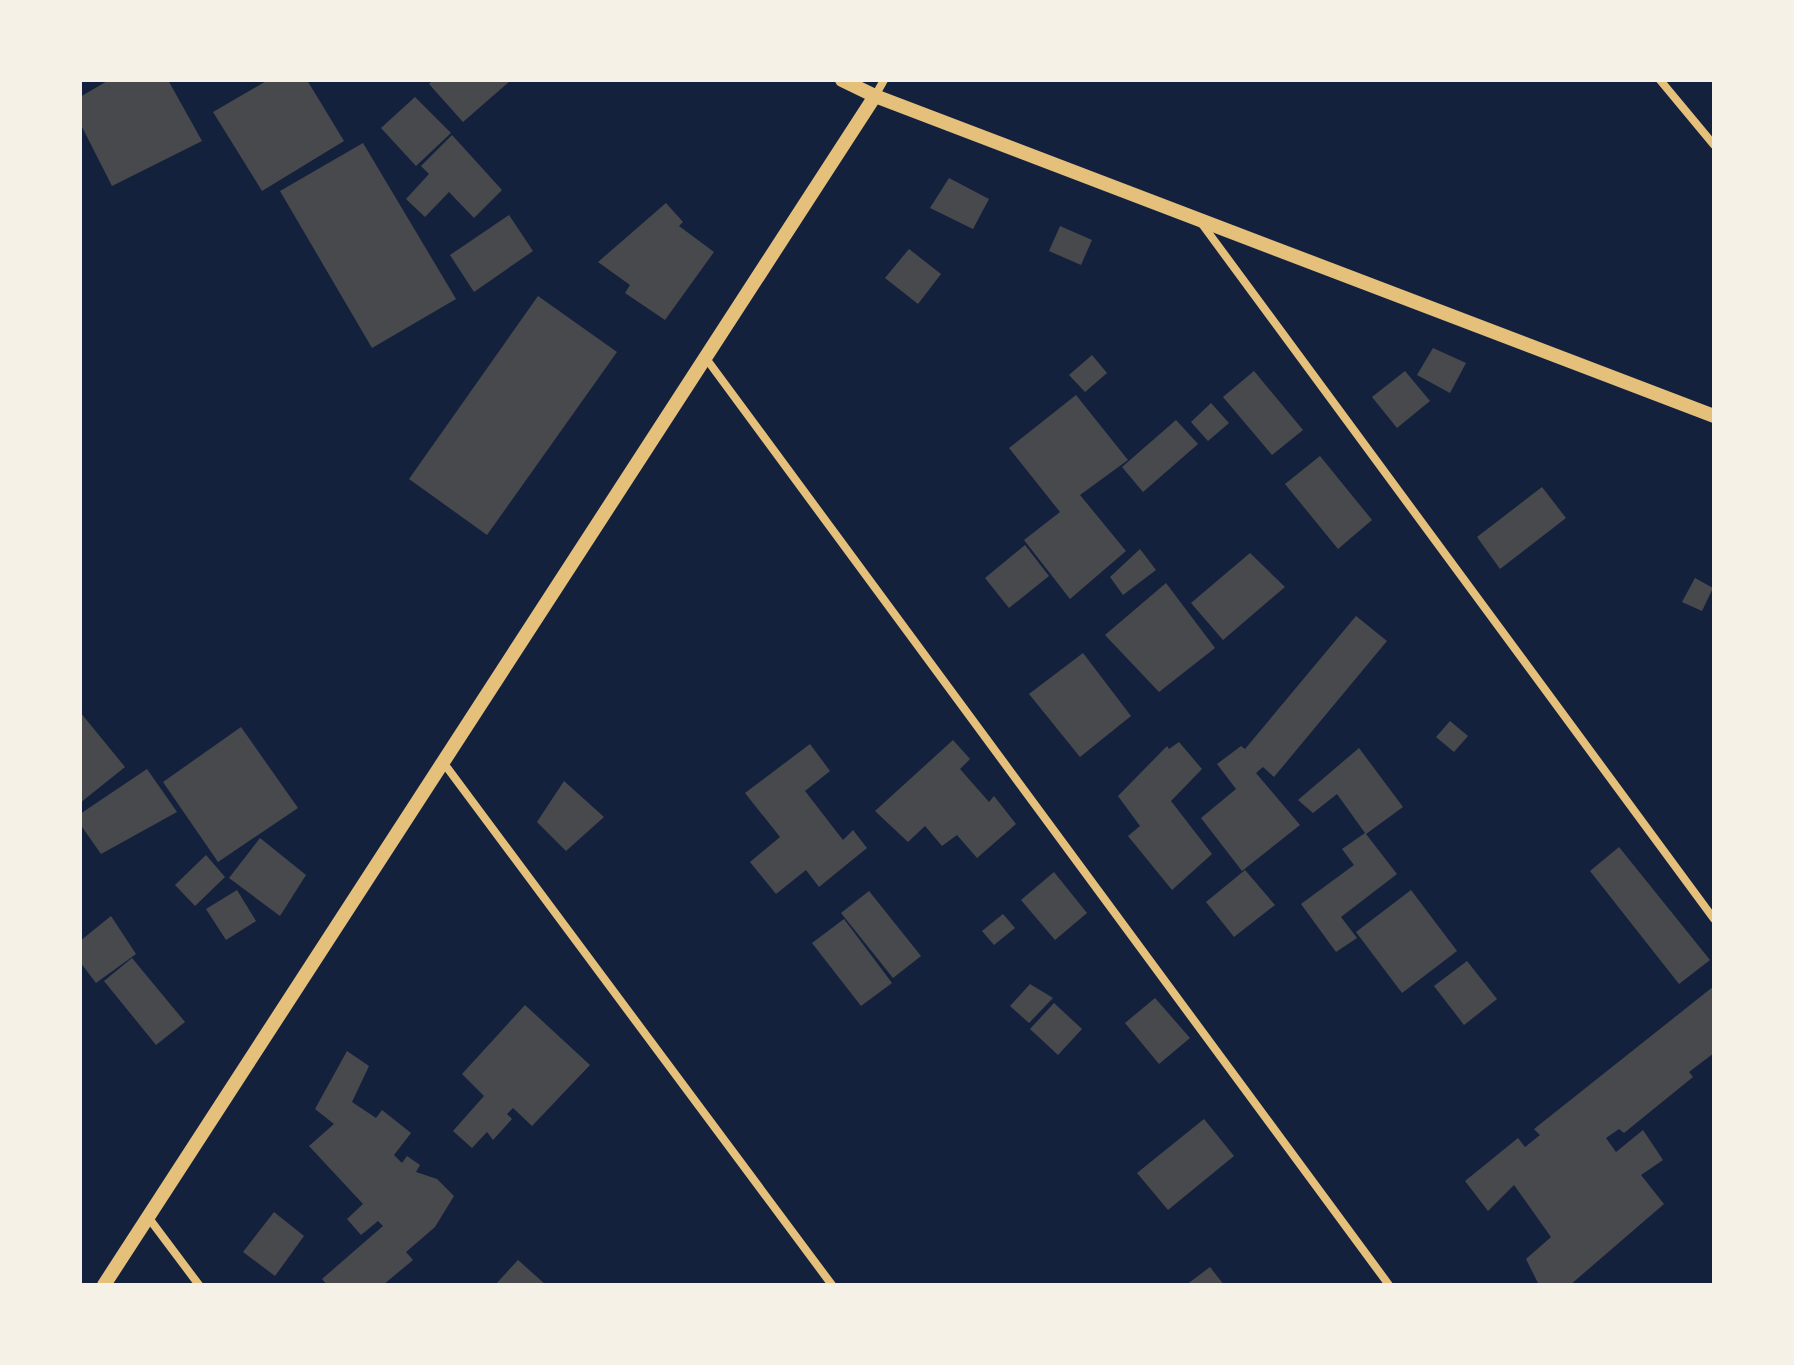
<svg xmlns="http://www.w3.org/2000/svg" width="1794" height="1365" viewBox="0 0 1794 1365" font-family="Jost,sans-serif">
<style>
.building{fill:#48494c}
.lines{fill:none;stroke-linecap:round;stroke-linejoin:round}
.minor{stroke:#e5c07b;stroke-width:8}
.tertiary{stroke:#e5c07b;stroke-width:14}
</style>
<rect width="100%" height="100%" fill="#14213d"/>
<!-- building -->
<g class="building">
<path d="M 109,80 L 168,80 L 202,141 L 112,186 L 80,123 L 80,97 Z"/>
<path d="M 268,80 L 307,80 L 344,141 L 262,191 L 213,112 Z"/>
<path d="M 433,80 L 511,80 L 463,122 L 429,84 Z"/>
<path d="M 415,97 L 451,133 L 416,166 L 381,128 Z"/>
<path d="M 452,135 L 502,190 L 474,218 L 449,192 L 425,217 L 406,199 L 429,174 L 421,166 Z"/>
<path d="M 363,143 L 456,299 L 372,348 L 280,191 Z"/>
<path d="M 949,178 L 989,199 L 973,229 L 930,208 Z"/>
<path d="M 666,203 L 683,222 L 679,226 L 714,252 L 665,320 L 625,293 L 630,285 L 598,262 Z"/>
<path d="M 509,215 L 533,251 L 474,292 L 450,255 Z"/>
<path d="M 1060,226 L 1092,240 L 1081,265 L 1049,251 Z"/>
<path d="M 909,249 L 941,274 L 918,304 L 885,278 Z"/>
<path d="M 538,296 L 617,352 L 487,535 L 409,479 Z"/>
<path d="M 1433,348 L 1466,363 L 1450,393 L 1417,375 Z"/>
<path d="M 1092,355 L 1107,373 L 1085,392 L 1069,375 Z"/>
<path d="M 1254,371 L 1303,430 L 1272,455 L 1223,397 Z"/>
<path d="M 1405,371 L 1430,401 L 1397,428 L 1372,397 Z"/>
<path d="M 1076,395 L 1128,460 L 1080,495 L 1126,551 L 1070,599 L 1024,540 L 1060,512 L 1009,448 Z"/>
<path d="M 1211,403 L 1229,423 L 1208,441 L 1191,422 Z"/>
<path d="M 1176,420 L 1198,444 L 1143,492 L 1122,467 Z"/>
<path d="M 1320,456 L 1372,520 L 1338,549 L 1285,484 Z"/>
<path d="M 1542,487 L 1566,518 L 1500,569 L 1477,537 Z"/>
<path d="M 1025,545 L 1049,576 L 1009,608 L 985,578 Z"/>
<path d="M 1140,549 L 1156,570 L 1123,595 L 1110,577 Z"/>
<path d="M 1250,553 L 1285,587 L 1223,640 L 1191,603 Z"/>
<path d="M 1695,578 L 1713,588 L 1702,611 L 1682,602 Z"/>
<path d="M 1166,583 L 1215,648 L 1159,692 L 1105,635 Z"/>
<path d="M 1356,616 L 1387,641 L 1274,777 L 1263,767 L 1256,773 L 1300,825 L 1242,871 L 1201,818 L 1236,789 L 1217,764 L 1241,746 L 1245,749 Z"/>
<path d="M 1083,653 L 1131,716 L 1080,757 L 1029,694 Z"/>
<path d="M 80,712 L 125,767 L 80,803 Z"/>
<path d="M 1450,721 L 1468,736 L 1454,752 L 1436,737 Z"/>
<path d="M 241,727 L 298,808 L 218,862 L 163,782 Z"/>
<path d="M 953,740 L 970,759 L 960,769 L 989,802 L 994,796 L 1016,824 L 977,858 L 957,835 L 942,846 L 925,826 L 908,842 L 875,811 Z"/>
<path d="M 1179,742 L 1202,769 L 1171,801 L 1212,854 L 1172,890 L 1128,836 L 1140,826 L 1118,796 L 1167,746 L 1169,749 Z"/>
<path d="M 810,744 L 830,771 L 805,791 L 843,840 L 853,830 L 867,848 L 819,887 L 806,870 L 776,894 L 750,862 L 780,837 L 745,793 Z"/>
<path d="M 1359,748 L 1403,807 L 1366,834 L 1397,874 L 1341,917 L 1357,938 L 1336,952 L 1301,904 L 1354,865 L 1342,849 L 1365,833 L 1337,794 L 1313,813 L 1298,800 Z"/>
<path d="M 147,769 L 177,812 L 101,854 L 80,824 L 80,814 Z"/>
<path d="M 564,781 L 604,817 L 566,851 L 537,822 Z"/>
<path d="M 260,838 L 306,875 L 280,916 L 229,878 Z"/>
<path d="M 1619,847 L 1710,960 L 1679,984 L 1590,871 Z"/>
<path d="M 206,855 L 225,877 L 195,906 L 175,885 Z"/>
<path d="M 1245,870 L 1275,905 L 1234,937 L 1206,902 Z"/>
<path d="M 1054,872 L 1087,913 L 1055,940 L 1021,900 Z"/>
<path d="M 237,890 L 256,921 L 226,940 L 206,909 Z"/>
<path d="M 1411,890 L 1457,951 L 1402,993 L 1356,932 Z"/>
<path d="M 869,891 L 921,956 L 893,978 L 841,913 Z"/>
<path d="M 1003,914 L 1015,928 L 994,945 L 982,931 Z"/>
<path d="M 111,916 L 136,954 L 96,983 L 80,962 L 80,941 Z"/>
<path d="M 844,919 L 892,983 L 861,1006 L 812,943 Z"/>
<path d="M 132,958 L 185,1022 L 156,1045 L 104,981 Z"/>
<path d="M 1467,961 L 1497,999 L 1464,1025 L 1434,986 Z"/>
<path d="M 1030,984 L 1053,998 L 1029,1023 L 1010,1006 Z"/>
<path d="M 1714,986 L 1714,1053 L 1689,1072 L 1693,1077 L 1624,1133 L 1619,1129 L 1606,1138 L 1616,1152 L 1643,1130 L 1663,1160 L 1641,1175 L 1664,1204 L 1570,1285 L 1539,1285 L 1526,1259 L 1551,1237 L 1514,1185 L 1488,1211 L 1465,1181 L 1518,1138 L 1525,1147 L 1540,1135 L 1534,1129 Z"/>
<path d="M 1155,998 L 1190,1038 L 1159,1064 L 1125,1023 Z"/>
<path d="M 1054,1003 L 1082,1029 L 1058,1055 L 1030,1029 Z"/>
<path d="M 525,1005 L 590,1065 L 532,1126 L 513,1108 L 507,1114 L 512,1119 L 493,1140 L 487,1132 L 472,1148 L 453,1131 L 484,1096 L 462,1074 Z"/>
<path d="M 347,1051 L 369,1066 L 352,1102 L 376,1118 L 382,1110 L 411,1133 L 394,1155 L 402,1163 L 407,1156 L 420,1165 L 416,1172 L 437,1179 L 454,1196 L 435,1227 L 406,1252 L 413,1260 L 383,1285 L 327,1285 L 322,1279 L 383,1226 L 378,1221 L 361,1235 L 347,1219 L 363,1204 L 309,1146 L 334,1124 L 315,1109 Z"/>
<path d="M 1204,1119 L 1234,1156 L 1168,1210 L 1137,1173 Z"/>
<path d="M 274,1212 L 304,1236 L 275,1276 L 243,1252 Z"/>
<path d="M 518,1260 L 546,1285 L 495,1285 Z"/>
<path d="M 1210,1267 L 1224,1285 L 1186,1285 Z"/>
</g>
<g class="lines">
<!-- minor -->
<g class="minor">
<path d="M 1660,80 L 1714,145"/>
<path d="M 875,96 L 884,80"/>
<path d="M 1202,224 L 1714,919"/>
<path d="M 705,357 L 1389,1285"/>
<path d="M 443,762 L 832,1285"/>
<path d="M 148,1217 L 199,1285"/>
</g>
<!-- tertiary -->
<g class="tertiary">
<path d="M 842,80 L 875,96 L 1714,416"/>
<path d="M 104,1285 L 875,96"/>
</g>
</g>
<!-- border -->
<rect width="1794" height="1365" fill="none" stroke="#f6f1e7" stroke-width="164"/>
</svg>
